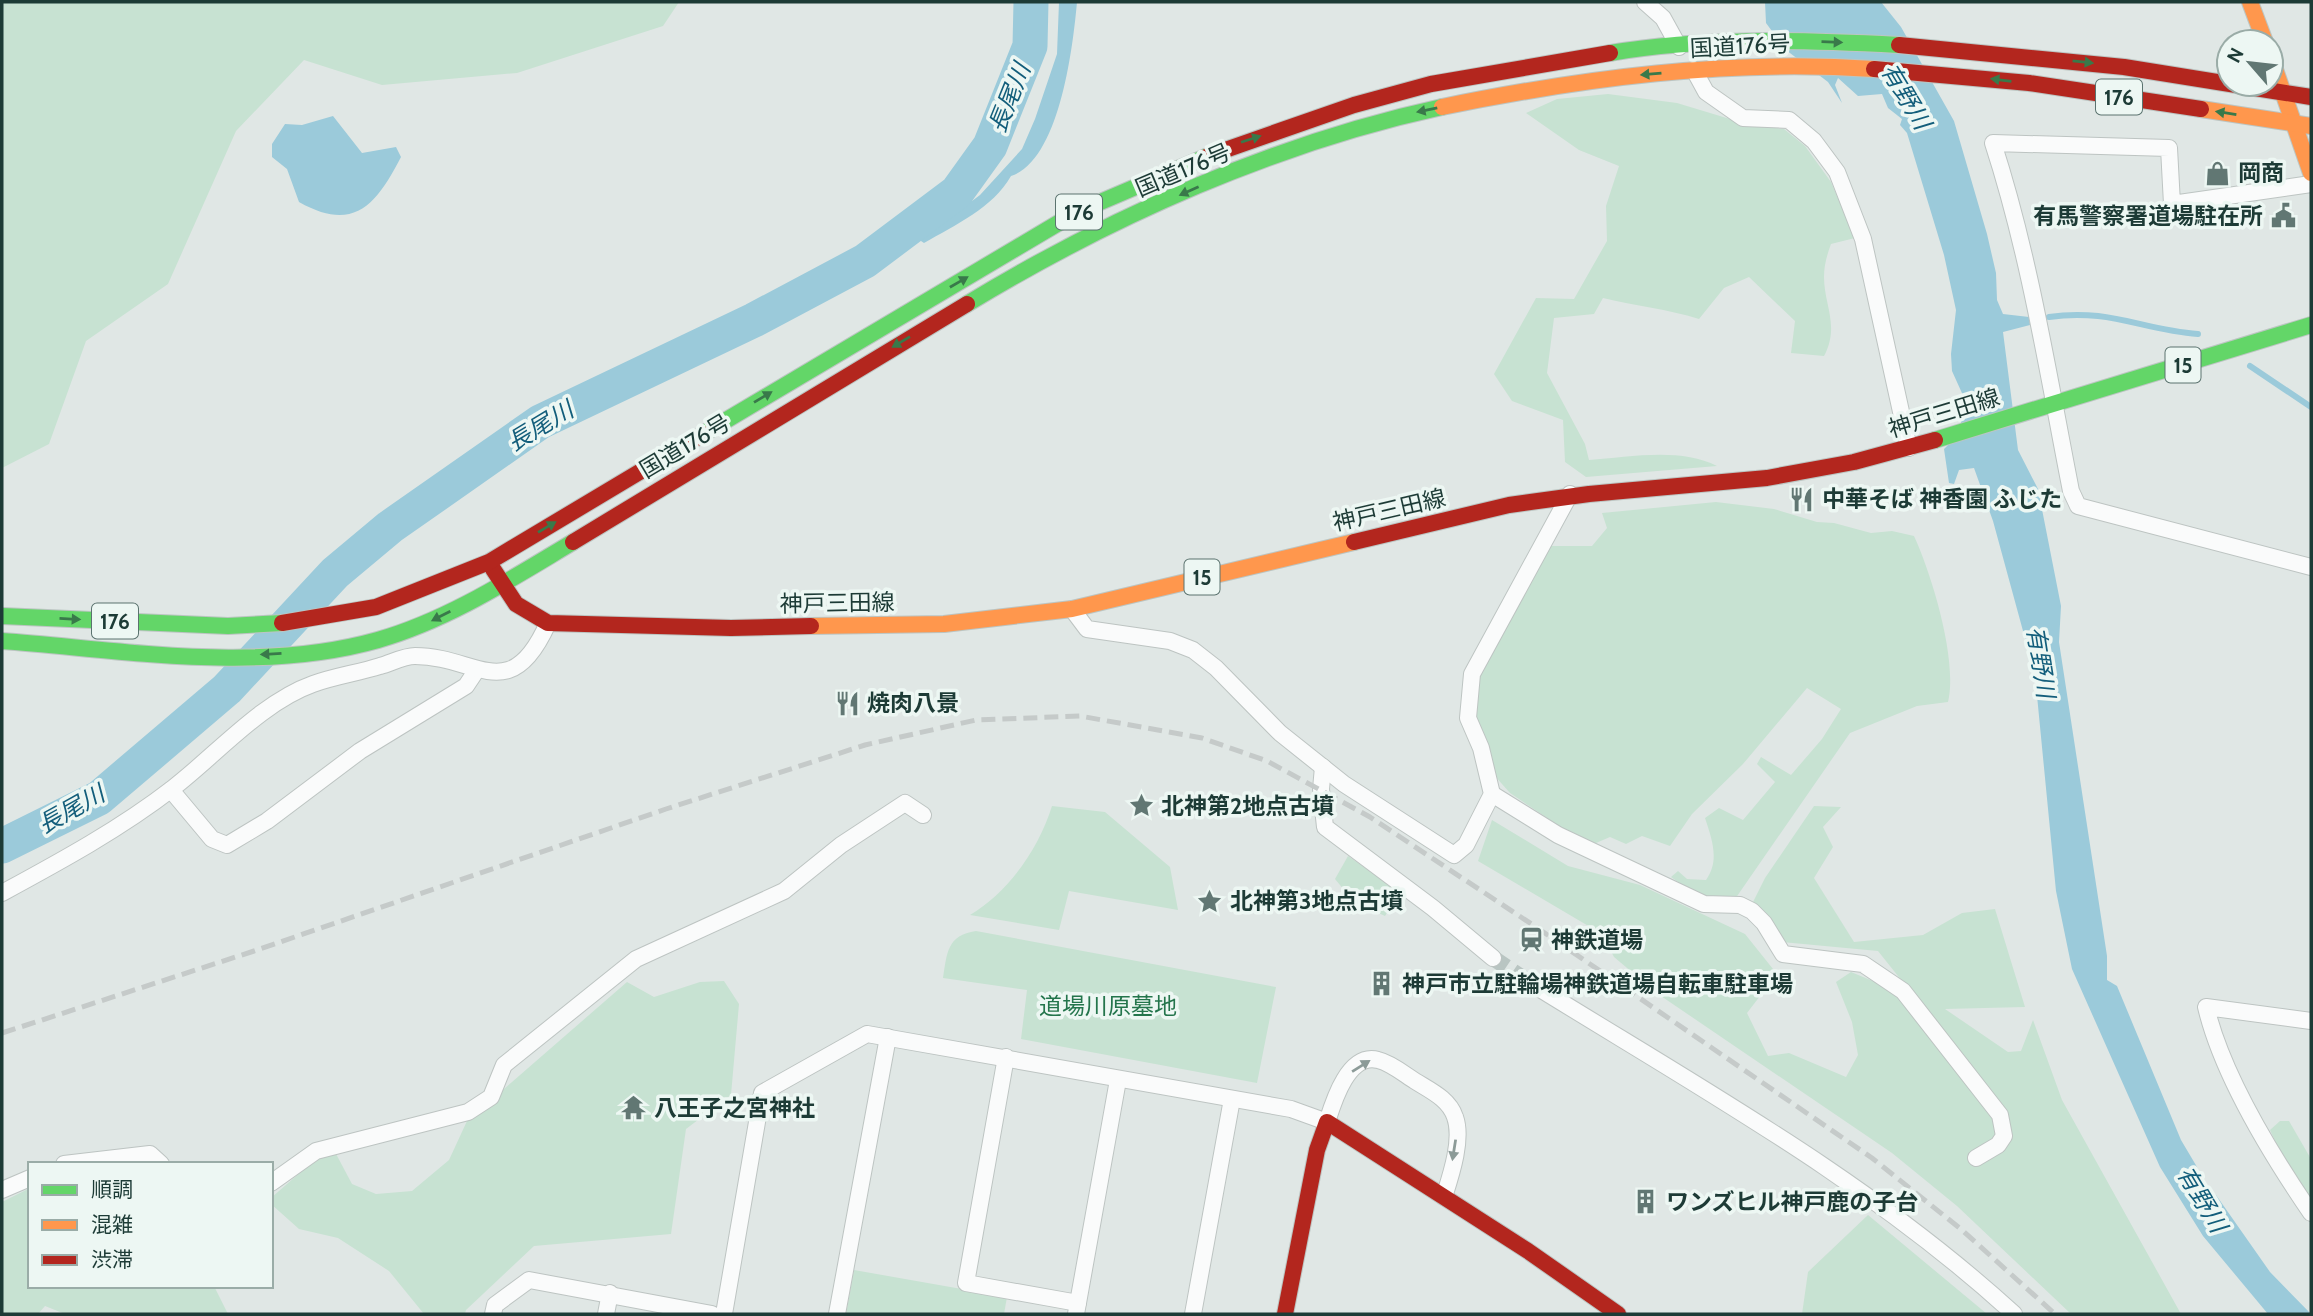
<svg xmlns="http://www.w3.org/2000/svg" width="2313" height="1316" viewBox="0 0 2313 1316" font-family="Cabin,'Noto Sans JP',sans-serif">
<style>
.green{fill:#c7e2d2}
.water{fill:#9bcada}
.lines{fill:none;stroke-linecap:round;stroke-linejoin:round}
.stream{stroke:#9bcada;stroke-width:6}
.river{stroke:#9bcada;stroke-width:35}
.street-tunnel{stroke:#b9c5c2;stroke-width:16;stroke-dasharray:16 8;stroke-linecap:butt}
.street-casing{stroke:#bdc4c2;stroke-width:18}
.fast-casing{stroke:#bcc5c2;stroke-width:18}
.slow-casing{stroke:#bcc5c2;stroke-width:18}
.jam-casing{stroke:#bcc5c2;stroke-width:18}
.street{stroke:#fafbfb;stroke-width:16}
.fast{stroke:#63d668;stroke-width:16}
.slow{stroke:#ff974d;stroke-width:16}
.jam{stroke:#b3261e;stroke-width:16}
.rail{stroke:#c5cac9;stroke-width:5;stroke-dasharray:14 7;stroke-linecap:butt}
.oneway{fill:#39794a}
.oneway2{fill:#8c9b98}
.labels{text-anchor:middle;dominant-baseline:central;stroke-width:7;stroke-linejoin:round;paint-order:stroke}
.shield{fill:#edf7f3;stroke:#5b736f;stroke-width:2}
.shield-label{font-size:21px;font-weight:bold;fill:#1d3b36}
.street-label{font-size:23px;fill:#1d3b36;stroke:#edf7f3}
.poi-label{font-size:23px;font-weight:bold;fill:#1d3b36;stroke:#edf7f3;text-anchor:start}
.park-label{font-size:23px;fill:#24754c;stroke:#edf7f3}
.water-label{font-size:24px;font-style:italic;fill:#135e7b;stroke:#edf7f3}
</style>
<rect width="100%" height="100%" fill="#e0e7e5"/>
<!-- green -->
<g class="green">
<path d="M 2,2 L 679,2 L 663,26 L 517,73 L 382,85 L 304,60 L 236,131 L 168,284 L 86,341 L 49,444 L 2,468 Z"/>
<path d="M 1608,94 L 1677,103 L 1753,126 L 1784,129 L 1805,146 L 1831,182 L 1855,238 L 1831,244 C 1827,255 1824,265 1824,277 C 1824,305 1840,326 1824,356 L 1791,353 L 1795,321 L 1749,277 L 1724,288 L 1699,319 C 1668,309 1635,306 1603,298 L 1594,314 L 1554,318 L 1547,373 L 1585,444 L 1589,460 C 1629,457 1681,447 1717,466 L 1586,477 L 1565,462 L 1563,420 L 1512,401 L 1494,374 L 1536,298 L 1574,299 L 1607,241 L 1606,206 L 1619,166 L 1579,150 L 1526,113 L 1557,99 Z"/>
<path d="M 1716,502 L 1774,509 L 1817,522 L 1834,523 L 1871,533 L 1892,531 L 1914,536 C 1932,575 1958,661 1948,702 L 1917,706 L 1850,733 L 1733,902 L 1700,898 L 1671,877 L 1678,871 L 1687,879 L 1706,880 C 1720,861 1712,839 1705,818 L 1719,808 L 1743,820 L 1775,782 L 1757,764 L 1761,757 L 1791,775 L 1822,739 L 1841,709 L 1807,688 L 1743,764 L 1692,814 L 1670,846 L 1642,836 L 1626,844 L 1610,837 L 1589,846 L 1510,793 L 1494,775 L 1474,719 L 1479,678 L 1546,546 L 1592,546 L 1607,528 L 1602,513 Z"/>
<path d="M 1052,806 L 1105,812 L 1170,867 L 1178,910 L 1069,891 L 1059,930 L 970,915 C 1009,892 1039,848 1052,806 Z"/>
<path d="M 1814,806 L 1841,807 L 1823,827 L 1833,847 L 1814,878 L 1854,942 L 1923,935 L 1962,913 L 1995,909 L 2025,1007 L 1945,1009 L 2008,1052 L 2021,1051 L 2033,1020 L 2062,1100 L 2181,1314 L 2071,1314 L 1957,1206 L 1892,1153 L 1658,994 L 1614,957 L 1602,934 L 1478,861 L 1492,820 L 1568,866 L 1640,885 L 1745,934 L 1777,974 L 1747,1013 L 1768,1056 L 1789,1053 L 1846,1077 L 1858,1055 L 1852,1022 L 1836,982 L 1851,972 L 1885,986 L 1902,981 L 1878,951 L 1782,942 L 1752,904 L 1765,878 Z"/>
<path d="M 1348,856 L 1400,892 L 1385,916 L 1354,902 L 1335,879 Z"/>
<path d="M 976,931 L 1276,987 L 1257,1083 L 1021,1039 L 1027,990 L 943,978 C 947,953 947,935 976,931 Z"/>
<path d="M 724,981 L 739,1004 L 731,1095 L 686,1129 L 671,1234 L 534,1246 L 466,1310 L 465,1314 L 424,1314 L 389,1271 L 338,1238 L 299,1229 L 271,1204 L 271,1198 L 319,1156 L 335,1152 L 352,1184 L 376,1194 L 412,1191 L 449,1160 L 467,1121 L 627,982 L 654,997 L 700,982 Z"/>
<path d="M 2280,1121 L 2289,1121 L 2311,1159 L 2311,1202 L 2285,1163 L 2270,1130 Z"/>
<path d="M 30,1188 L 30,1286 L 214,1286 L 228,1314 L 65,1314 L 45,1306 L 38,1314 L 2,1314 L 2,1202 Z"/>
<path d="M 1868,1215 L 1987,1314 L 1802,1314 L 1808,1272 Z"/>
<path d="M 854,1270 L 1007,1297 L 1004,1314 L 846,1314 Z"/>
</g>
<!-- water -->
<g class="water">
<path d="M 1059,2 L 1077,2 C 1073,46 1060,160 1011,176 C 993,208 955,225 924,243 L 915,237 L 942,209 L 961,195 L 962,199 L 972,201 L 980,195 L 1022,149 L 1035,119 L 1057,54 Z"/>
<path d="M 1765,2 L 1881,2 L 1901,27 L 1954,121 L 1987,234 L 1996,273 L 1997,300 L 2003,314 L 2029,317 L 2030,325 L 2003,332 L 2018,450 L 2038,489 L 2061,606 L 2059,642 L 2107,956 L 2107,980 L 2117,986 L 2181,1140 L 2197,1167 L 2201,1190 L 2216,1195 L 2270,1272 L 2311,1314 L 2268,1314 L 2203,1236 L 2160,1167 L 2072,969 L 2056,891 L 2035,675 L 1993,521 L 1974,468 L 1959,470 L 1954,484 L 1949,483 L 1944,449 L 1958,435 L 1966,402 L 1952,371 L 1951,354 L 1956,310 L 1944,255 L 1907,133 L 1900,125 L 1902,119 L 1888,108 L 1882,94 L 1858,96 L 1838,78 L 1835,85 L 1842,103 L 1828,82 L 1786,50 L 1766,23 Z"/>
<path d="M 333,116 L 362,153 L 396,147 L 401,157 C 376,205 354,233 299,202 L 287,169 L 272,157 L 272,144 L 285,124 L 302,125 Z"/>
</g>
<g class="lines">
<!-- stream -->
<g class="stream">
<path d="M 2049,317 C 2109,308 2142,330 2198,334"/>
<path d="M 2250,366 L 2311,407"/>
</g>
<!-- river -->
<path class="river" d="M 2,846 L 99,798 L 227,689 L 335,573 L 390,527 L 540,422 L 754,320 L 865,261 L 957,192 L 990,146 L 1030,46 L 1031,2"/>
<!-- street-tunnel -->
<path class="street-tunnel" d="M 1493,958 L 1532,984"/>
<defs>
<g id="street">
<path d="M 1645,2 L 1663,18 L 1679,47"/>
<path d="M 1694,70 L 1706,92 L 1743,118 L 1789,120 L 1814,141 L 1837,172 L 1863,239 L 1909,448"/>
<path d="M 2311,184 L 2172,204 L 2169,148 L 1993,143 C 2030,257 2048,374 2071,491 L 2078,506 L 2311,567"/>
<path d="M 1072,609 L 1087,629 L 1170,641 L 1193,650 L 1216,668 L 1280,733 L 1344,784 L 1454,855 L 1466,845 L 1492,794 L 1481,748 L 1468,718 L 1472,674 L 1570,494"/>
<path d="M 1323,767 L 1321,789 L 1325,827 L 1433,908 L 1493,958"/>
<path d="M 171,790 L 212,839 L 227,845 L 267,821 L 360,751 L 466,686 L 476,671"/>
<path d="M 1492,794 L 1558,835 L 1704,904 L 1740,905 L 1752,911 L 1764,923 L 1783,954 L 1863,964 L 1903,991 L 2000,1115 L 2004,1136 L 1998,1145 L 1976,1158"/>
<path d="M 2,893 C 61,861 120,829 173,788 C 217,754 262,702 313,684 C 335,676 358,673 380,666 C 391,663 404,656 415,656 C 477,656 510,708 548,623"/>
<path d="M 1532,984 C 1698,1087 1869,1181 2014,1314"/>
<path d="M 2311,1021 L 2206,1007 C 2222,1074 2272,1156 2311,1213"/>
<path d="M 1006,1057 L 966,1283 L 1078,1303"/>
<path d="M 64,1164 L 150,1154 L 161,1164"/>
<path d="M 271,1183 L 316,1151 L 468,1112 L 491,1097 L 504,1065 L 636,959 L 784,891 L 841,845 L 905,803 L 923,815"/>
<path d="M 2,1190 L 30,1178"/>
<path d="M 493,1314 L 495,1305 L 529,1280 L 712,1314"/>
<path d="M 606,1314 L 610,1293"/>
<path d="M 724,1314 L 762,1093 L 867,1034 L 1291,1109 L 1327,1122 C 1333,1103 1348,1052 1378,1060 C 1391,1063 1404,1074 1415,1081 C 1431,1091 1449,1099 1455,1117 C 1463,1139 1451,1175 1444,1197"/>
<path d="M 837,1314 L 888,1037"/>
<path d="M 1076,1314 L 1118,1080"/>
<path d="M 1193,1314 L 1232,1099"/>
</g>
<g id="fast">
<path d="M 1610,53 C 1704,37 1803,40 1899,45"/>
<path d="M 967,304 C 1112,216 1276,143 1442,107"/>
<path d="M 703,434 L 1077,212 L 1208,156"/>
<path d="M 1935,440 L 2311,325"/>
<path d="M 2,616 L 228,626 L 282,623"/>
<path d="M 2,641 C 124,650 258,674 378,640 C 448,620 511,579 573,542"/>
</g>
<g id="slow">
<path d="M 2250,2 L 2265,42"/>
<path d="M 2271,58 L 2311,173"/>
<path d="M 1442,107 C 1584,78 1728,59 1874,69"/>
<path d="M 2201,109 L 2311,126"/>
<path d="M 811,626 L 944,624 L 1072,609 L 1354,542"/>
</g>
<g id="jam">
<path d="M 1899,45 L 2124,67 L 2311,97"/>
<path d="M 1874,69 L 2029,83 L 2201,109"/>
<path d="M 1208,156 L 1354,105 L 1431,84 L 1610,53"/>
<path d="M 573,542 L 967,304"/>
<path d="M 1354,542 L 1509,505 L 1589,494 L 1767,478 L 1854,462 L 1935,440"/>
<path d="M 493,569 L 516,604 L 548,623 L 731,628 L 811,626"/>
<path d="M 282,623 L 376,607 L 489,562 L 703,434"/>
<path d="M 1285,1314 L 1317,1150 L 1327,1122 L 1528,1251 L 1618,1314"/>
</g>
</defs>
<!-- street casing -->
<use href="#street" class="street-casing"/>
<!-- fast casing -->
<use href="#fast" class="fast-casing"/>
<!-- slow casing -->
<use href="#slow" class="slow-casing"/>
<!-- jam casing -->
<use href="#jam" class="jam-casing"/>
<!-- street -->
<use href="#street" class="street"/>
<!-- fast -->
<use href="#fast" class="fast"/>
<!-- slow -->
<use href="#slow" class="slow"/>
<!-- jam -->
<use href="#jam" class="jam"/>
<!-- rail -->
<path class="rail" d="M 2,1033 L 254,951 L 666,809 L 865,745 L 976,720 L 1080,716 L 1202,738 L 1267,761 L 1370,817 L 1539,929 L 1872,1158 L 1962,1230 L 2055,1314"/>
</g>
<!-- one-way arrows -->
<defs><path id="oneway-solid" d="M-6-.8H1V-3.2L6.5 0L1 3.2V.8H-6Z" transform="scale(1.75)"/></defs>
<g class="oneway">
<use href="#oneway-solid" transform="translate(1832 42) rotate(2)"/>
<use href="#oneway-solid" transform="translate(2083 62) rotate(6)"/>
<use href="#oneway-solid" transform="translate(1651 74) rotate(175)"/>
<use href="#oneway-solid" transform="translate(2001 80) rotate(-173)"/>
<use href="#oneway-solid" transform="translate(1427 110) rotate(168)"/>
<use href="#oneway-solid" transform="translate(2226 113) rotate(-171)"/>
<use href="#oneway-solid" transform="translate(1251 139) rotate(-18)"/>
<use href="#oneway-solid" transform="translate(1189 191) rotate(156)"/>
<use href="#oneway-solid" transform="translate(959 282) rotate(-30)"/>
<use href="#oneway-solid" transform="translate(901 342) rotate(149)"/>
<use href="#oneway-solid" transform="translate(763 397) rotate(-31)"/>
<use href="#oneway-solid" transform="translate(547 527) rotate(-31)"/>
<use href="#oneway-solid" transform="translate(441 616) rotate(153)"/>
<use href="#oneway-solid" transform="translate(70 619) rotate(3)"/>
<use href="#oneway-solid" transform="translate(271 654) rotate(177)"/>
</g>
<g class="oneway2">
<use href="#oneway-solid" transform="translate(1361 1066) rotate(-32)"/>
<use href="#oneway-solid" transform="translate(1454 1150) rotate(99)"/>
</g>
<!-- icons -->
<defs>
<symbol id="shop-bare" viewBox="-9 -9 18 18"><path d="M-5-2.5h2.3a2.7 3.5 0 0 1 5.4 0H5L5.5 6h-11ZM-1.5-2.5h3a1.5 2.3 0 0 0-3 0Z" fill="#617773" stroke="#edf7f3" stroke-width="2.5" paint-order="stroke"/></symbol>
<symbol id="civic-bare" viewBox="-9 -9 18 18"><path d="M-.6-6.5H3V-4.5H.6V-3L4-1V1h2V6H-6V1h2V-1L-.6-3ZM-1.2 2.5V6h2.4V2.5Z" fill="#617773" stroke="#edf7f3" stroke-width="2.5" paint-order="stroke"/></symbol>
<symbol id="restaurant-bare" viewBox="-9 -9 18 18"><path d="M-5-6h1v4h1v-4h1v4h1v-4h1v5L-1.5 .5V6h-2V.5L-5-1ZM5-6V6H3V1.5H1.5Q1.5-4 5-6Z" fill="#617773" stroke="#edf7f3" stroke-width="2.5" paint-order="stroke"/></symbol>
<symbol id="sight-bare" viewBox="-9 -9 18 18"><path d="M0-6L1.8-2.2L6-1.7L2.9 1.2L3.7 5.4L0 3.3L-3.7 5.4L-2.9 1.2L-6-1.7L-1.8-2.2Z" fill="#617773" stroke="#edf7f3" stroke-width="2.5" paint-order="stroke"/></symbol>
<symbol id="station-bare" viewBox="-9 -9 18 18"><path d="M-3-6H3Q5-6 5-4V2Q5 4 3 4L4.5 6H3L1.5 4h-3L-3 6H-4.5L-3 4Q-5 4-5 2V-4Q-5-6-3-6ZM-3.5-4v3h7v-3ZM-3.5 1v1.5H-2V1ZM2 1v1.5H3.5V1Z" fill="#617773" stroke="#edf7f3" stroke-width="2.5" paint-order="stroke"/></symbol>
<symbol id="building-bare" viewBox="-9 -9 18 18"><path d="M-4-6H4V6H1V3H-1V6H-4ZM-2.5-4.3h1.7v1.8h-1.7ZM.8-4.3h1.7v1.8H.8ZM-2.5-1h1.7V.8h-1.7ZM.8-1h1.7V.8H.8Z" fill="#617773" stroke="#edf7f3" stroke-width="2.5" paint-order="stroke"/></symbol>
<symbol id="temple-bare" viewBox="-9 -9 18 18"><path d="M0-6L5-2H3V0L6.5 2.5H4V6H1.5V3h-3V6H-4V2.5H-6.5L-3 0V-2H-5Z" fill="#617773" stroke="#edf7f3" stroke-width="2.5" paint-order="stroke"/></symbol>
</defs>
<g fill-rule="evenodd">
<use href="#shop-bare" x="2200" y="156" width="35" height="35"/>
<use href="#civic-bare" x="2266" y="198" width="35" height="35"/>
<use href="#restaurant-bare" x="1784" y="482" width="35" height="35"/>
<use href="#restaurant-bare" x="830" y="686" width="35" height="35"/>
<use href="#sight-bare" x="1124" y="788" width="35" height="35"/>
<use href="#sight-bare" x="1192" y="884" width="35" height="35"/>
<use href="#station-bare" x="1514" y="922" width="35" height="35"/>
<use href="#building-bare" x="1364" y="966" width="35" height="35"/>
<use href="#temple-bare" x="616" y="1090" width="35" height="35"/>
<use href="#building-bare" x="1628" y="1184" width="35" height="35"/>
</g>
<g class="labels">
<!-- shield labels -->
<g class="shield">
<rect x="2096" y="79.5" width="46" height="35" rx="5"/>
<rect x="1056" y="194.5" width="46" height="35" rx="5"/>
<rect x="2165.5" y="347.5" width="35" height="35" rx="5"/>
<rect x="1184.5" y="559.5" width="35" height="35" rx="5"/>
<rect x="92" y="603.5" width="46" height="35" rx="5"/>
</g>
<g class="shield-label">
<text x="2119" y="97">176</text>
<text x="1079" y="212">176</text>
<text x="2183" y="365">15</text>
<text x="1202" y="577">15</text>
<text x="115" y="621">176</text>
</g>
<!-- street labels -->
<g class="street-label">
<text transform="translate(1740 46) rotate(-3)">国道176号</text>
<text transform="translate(1183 170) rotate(-23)">国道176号</text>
<text transform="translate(1944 413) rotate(-17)">神戸三田線</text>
<text transform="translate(685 446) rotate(-31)">国道176号</text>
<text transform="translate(1389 510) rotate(-13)">神戸三田線</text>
<text transform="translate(837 603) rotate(-1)">神戸三田線</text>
</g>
<!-- poi labels -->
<g class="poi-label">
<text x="2238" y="173">岡商</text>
<text x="2263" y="216" text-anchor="end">有馬警察署道場駐在所</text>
<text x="1822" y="499">中華そば 神香園 ふじた</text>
<text x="867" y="703">焼肉八景</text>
<text x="1161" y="806">北神第2地点古墳</text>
<text x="1230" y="901">北神第3地点古墳</text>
<text x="1551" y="940">神鉄道場</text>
<text x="1402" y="984">神戸市立駐輪場神鉄道場自転車駐車場</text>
<text x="654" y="1108">八王子之宮神社</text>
<text x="1666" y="1202">ワンズヒル神戸鹿の子台</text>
</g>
<!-- park labels -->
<g class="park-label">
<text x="1108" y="1006">道場川原墓地</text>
</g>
<!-- water labels -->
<g class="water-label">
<text transform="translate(1906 96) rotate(59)">有野川</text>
<text transform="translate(1009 98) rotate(-68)">長尾川</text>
<text transform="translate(540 426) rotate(-31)">長尾川</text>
<text transform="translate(2041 662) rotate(81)">有野川</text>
<text transform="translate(71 809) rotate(-29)">長尾川</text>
<text transform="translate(2202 1199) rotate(59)">有野川</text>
</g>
</g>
<!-- border -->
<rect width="2313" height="1316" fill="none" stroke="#1d3b36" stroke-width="7"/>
<!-- legend -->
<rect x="28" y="1162" width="245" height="126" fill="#edf7f3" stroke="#9aaca7" stroke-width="2"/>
<rect x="42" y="1185" width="35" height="10" fill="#63d668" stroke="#9aaca7" stroke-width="2"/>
<text x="91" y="1197" font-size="21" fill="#1d3b36">順調</text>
<rect x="42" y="1220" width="35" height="10" fill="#ff974d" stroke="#9aaca7" stroke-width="2"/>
<text x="91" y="1232" font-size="21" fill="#1d3b36">混雑</text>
<rect x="42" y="1255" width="35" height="10" fill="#b3261e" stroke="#9aaca7" stroke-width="2"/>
<text x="91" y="1267" font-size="21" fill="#1d3b36">渋滞</text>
<!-- north arrow -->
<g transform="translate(2250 63) rotate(298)"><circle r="33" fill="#edf7f3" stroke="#9aaca7" stroke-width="2"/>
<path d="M0-5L12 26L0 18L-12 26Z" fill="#617773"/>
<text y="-10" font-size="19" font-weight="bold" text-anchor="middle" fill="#1d3b36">N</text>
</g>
</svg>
